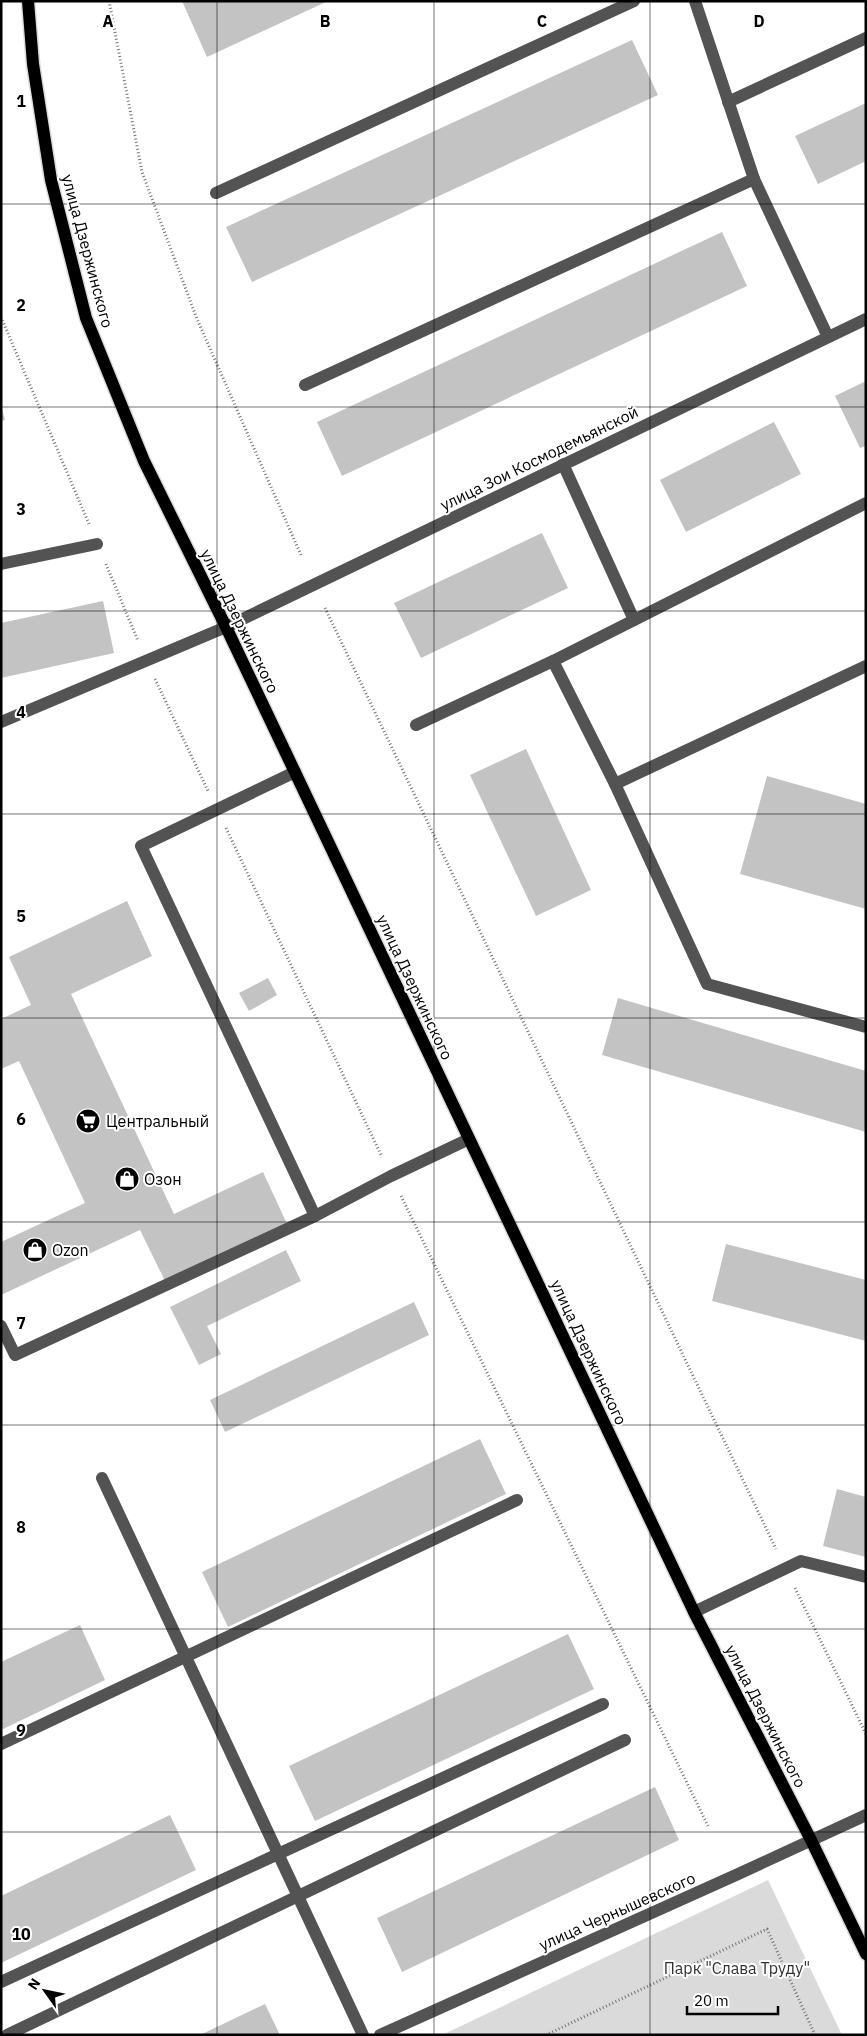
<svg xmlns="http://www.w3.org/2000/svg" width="867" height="2036" viewBox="0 0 867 2036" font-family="'IBM Plex Sans',sans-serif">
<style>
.green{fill:#dadada}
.building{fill:#c3c3c3}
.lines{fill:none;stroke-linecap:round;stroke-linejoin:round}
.major-casing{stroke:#dbdbdb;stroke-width:15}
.path{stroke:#757575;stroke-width:3;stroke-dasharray:1 2.5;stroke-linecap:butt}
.minor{stroke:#535353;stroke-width:12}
.major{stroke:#000;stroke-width:12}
.grid{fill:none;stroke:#000;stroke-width:1;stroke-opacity:0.55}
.labels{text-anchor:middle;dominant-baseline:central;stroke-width:4;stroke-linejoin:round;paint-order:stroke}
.street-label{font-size:16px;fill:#000;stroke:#fff}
.poi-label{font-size:16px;fill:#000;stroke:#fff;text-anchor:start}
.park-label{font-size:16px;fill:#313131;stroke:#fff}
.grid-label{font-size:16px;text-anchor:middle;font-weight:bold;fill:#000;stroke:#fff;stroke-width:4;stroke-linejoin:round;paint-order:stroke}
</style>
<rect width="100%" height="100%" fill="#fff"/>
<!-- green -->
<path class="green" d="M 768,1880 L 842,2035 L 442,2035 Z"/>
<!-- building -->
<g class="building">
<path d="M 182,1 L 328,1 L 207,57 Z"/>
<path d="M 632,40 L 658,95 L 252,282 L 226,227 Z"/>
<path d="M 866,103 L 866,161 L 818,184 L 795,136 Z"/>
<path d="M 722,232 L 747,286 L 342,476 L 317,422 Z"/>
<path d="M 866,381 L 866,446 L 860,448 L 835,396 Z"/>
<path d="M 1,406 L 5,420 L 1,421 Z"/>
<path d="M 774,422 L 801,474 L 686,532 L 660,480 Z"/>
<path d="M 542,533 L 568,588 L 421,658 L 394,603 Z"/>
<path d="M 103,601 L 114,653 L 1,678 L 1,623 Z"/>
<path d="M 526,749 L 591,890 L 536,916 L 470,775 Z"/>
<path d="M 767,776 L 866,804 L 866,909 L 740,874 Z"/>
<path d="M 127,901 L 152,956 L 71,994 L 174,1214 L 263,1172 L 288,1226 L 166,1283 L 140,1230 L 1,1295 L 1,1242 L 85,1203 L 19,1061 L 1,1069 L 1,1019 L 31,1005 L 9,957 Z"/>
<path d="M 268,978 L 277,995 L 249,1011 L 239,993 Z"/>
<path d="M 618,998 L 866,1071 L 866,1132 L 602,1055 Z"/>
<path d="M 726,1244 L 866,1280 L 866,1341 L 712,1301 Z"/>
<path d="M 286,1250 L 301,1281 L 207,1326 L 221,1354 L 199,1365 L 170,1307 Z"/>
<path d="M 414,1302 L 429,1335 L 225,1432 L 210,1400 Z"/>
<path d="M 480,1439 L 506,1494 L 228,1627 L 202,1572 Z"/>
<path d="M 837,1489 L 866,1497 L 866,1557 L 823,1546 Z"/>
<path d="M 80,1625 L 105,1680 L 1,1730 L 1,1662 Z"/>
<path d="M 568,1634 L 594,1689 L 315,1821 L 289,1766 Z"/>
<path d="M 655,1787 L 679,1840 L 402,1972 L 377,1918 Z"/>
<path d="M 170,1815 L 196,1870 L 1,1963 L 1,1896 Z"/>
<path d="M 265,2004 L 280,2035 L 200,2035 Z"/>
</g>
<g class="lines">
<defs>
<path id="major" d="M 28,1 L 33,64 L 51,180 L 86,318 L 144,461 L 226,627 L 694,1612 L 811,1840 L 866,1954"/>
</defs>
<!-- major casing -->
<use href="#major" class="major-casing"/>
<!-- path -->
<g class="path">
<path d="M 109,1 L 142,172 L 197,319 L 301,555"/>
<path d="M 1,317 L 89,524"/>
<path d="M 106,564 L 138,641"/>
<path d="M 325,608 L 776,1549"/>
<path d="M 155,679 L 208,791"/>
<path d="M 226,828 L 382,1157"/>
<path d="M 401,1196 L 708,1826"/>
<path d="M 795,1588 L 866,1734"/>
<path d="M 546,2035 L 767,1929 L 815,2035"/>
</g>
<!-- minor -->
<g class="minor">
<path d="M 695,1 L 754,179 L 828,337"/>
<path d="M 728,102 L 866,38"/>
<path d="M 216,193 L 634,1"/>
<path d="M 305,385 L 754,179"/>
<path d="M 563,464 L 634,620"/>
<path d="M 866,503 L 553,661 L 615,784 L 707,984 L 866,1027"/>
<path d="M 1,564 L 97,544"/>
<path d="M 1,722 L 226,627 L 866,319"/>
<path d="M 416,725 L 553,661"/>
<path d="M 295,772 L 141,846 L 315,1216"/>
<path d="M 615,784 L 866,666"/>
<path d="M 1,1326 L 15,1355 L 315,1216 L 391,1176 L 469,1139"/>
<path d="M 102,1478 L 363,2035"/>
<path d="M 694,1612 L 801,1561 L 866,1577"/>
<path d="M 1,1744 L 517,1500"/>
<path d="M 1,1982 L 603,1704"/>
<path d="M 7,2035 L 625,1740"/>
<path d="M 380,2035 L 736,1875 L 866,1815"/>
</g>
<!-- major -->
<use href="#major" class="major"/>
</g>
<!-- grid -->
<path class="grid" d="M 217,1 L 217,2035M 434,1 L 434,2035M 650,1 L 650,2035M 1,204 L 866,204M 1,407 L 866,407M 1,611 L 866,611M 1,814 L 866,814M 1,1018 L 866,1018M 1,1222 L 866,1222M 1,1425 L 866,1425M 1,1629 L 866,1629M 1,1832 L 866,1832"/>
<!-- icons -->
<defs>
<symbol id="supermarket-disc" viewBox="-11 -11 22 22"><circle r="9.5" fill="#000" stroke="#fff"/><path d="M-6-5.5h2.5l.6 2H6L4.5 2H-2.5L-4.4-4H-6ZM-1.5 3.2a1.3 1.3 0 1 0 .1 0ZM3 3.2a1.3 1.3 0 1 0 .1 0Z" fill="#fff"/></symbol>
<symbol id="shop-disc" viewBox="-11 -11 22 22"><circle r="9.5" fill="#000" stroke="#fff"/><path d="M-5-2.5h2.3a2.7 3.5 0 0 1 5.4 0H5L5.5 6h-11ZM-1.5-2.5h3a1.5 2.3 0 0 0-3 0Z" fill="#fff"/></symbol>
</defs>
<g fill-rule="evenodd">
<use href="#supermarket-disc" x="74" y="1107" width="28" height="28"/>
<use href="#shop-disc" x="113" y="1165" width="28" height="28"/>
<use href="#shop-disc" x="21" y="1236" width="28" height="28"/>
</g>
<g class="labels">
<!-- street labels -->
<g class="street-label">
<text transform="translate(88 251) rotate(75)">улица Дзержинского</text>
<text transform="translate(539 458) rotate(-26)">улица Зои Космодемьянской</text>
<text transform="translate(240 621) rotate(64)">улица Дзержинского</text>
<text transform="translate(415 987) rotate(65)">улица Дзержинского</text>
<text transform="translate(589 1352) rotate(65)">улица Дзержинского</text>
<text transform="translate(766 1716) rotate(63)">улица Дзержинского</text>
<text transform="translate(617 1911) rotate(-24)">улица Чернышевского</text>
</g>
<!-- poi labels -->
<g class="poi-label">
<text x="106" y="1121">Центральный</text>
<text x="144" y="1179">Озон</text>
<text x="52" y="1250">Ozon</text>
</g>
<!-- park labels -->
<g class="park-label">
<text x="737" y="1968">Парк "Слава Труду"</text>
</g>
</g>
<g class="grid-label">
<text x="108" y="27">A</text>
<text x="325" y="27">B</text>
<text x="542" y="27">C</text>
<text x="759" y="27">D</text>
<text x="21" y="107">1</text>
<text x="21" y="311">2</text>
<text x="21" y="515">3</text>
<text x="21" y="718">4</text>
<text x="21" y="922">5</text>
<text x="21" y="1125">6</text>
<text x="21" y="1329">7</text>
<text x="21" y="1533">8</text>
<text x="21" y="1736">9</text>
<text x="21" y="1940">10</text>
</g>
<!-- border -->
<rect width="867" height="2036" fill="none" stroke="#000000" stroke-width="5"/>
<!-- north arrow -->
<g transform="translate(45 1991) rotate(303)" stroke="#ffffff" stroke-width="4" paint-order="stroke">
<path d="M0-4L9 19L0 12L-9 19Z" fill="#000000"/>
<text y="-8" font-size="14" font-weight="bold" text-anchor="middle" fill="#000000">N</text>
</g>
<!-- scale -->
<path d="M687 2006v8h91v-8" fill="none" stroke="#000000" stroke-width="2.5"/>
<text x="694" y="2006" font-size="15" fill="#000000" stroke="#ffffff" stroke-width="4" paint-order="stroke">20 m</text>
</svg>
